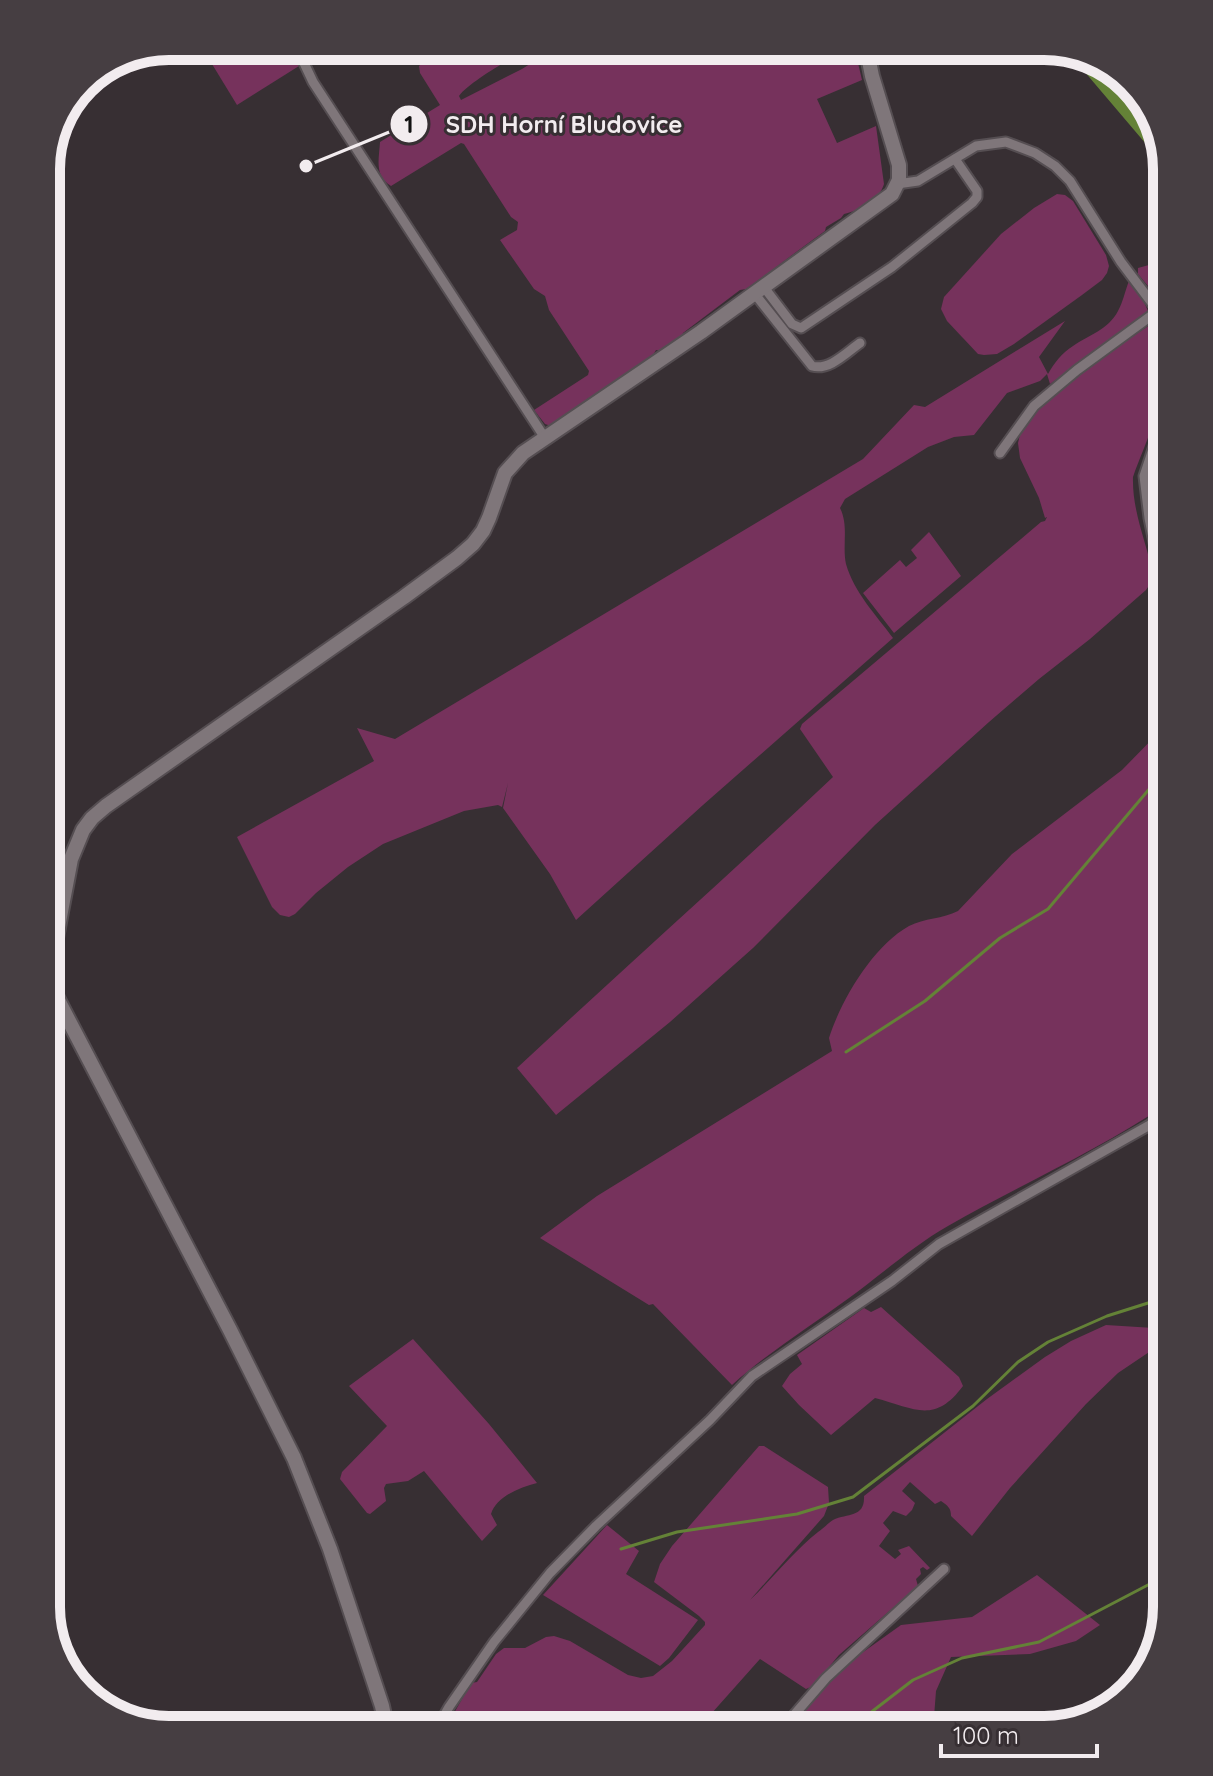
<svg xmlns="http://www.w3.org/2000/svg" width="1213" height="1776" viewBox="0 0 1213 1776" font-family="Quicksand,sans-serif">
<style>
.green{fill:#76325c}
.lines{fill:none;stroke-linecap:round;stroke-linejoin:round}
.stream{stroke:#648237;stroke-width:3}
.river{stroke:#648237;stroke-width:18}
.street-casing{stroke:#554e52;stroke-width:13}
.secondary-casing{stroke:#554e52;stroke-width:18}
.street{stroke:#7f767a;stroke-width:9}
.secondary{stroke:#7f767a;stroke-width:14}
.rim{fill:none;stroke:#f2ecef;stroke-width:10}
.leader{fill:none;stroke:#f2ecef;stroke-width:3}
.callout-dot{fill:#f2ecef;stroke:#372f33;stroke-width:3}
.mark-label{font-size:24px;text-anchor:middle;font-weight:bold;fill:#111}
.callout-label{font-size:24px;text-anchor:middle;font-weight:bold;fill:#f2ecef;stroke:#372f33;stroke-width:6;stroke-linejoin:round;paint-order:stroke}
</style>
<rect width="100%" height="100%" fill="#372f33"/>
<!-- green -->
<g class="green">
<path d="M 201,46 L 291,46 L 299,66 L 237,105 Z"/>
<path d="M 417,46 L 532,46 C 514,57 470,81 459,96 L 461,100 L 522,69 L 558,46 L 854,46 L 862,80 L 817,99 L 837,143 L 876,126 L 884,184 C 879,201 860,210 844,214 L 841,218 L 826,227 L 825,231 C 798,250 773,270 746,289 L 740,290 L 683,333 L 682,337 L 662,351 L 656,350 L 652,357 L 593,397 L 587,399 L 582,406 L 551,426 L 545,424 L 534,410 L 588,375 L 589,371 L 549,310 L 545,296 L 534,289 L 500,240 L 517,230 L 518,222 L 511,217 L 464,144 L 461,143 L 391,186 C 374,176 379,159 380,142 L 440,105 L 420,73 L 419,66 L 426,60 L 427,55 Z"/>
<path d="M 1057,194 L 1065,195 L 1073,201 L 1106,255 L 1109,266 L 1107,273 L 1102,280 L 1082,295 L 1014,344 L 997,354 L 984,355 L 978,354 L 947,321 L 941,309 L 944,297 L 1001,234 L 1034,208 Z"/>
<path d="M 1167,260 L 1167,309 L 1138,274 L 1138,268 Z"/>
<path d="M 1129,281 L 1143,300 L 1148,311 L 1147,313 L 1050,384 L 1047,374 L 1040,381 L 1007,393 L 974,435 L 954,437 L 928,447 L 845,499 L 840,508 C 849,526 842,545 846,564 C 854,592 876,615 893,638 L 703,805 L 576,920 L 550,874 L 503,808 L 508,783 L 502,807 L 498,805 L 464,811 L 383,844 L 348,867 L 316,893 L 295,914 L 289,917 L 280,915 L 272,907 L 237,837 L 374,761 L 357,728 L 395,739 L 863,459 L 914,405 L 925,407 L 1065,321 L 1039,357 L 1048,374 C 1054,363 1062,353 1073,346 C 1089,335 1108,330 1118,311 C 1123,302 1125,291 1129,281 Z"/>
<path d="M 1153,323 L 1157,323 C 1184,364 1148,435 1133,477 C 1132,511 1146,541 1153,574 L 1152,581 L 1146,590 L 1090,639 L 1039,679 L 989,722 L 875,825 L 753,948 L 670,1022 L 556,1115 L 517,1068 C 622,970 729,875 833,777 L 800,729 L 802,724 L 1041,522 L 1045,521 L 1047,517 L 1045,518 L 1039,498 L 1020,458 L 1018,443 L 1021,430 L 1040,405 L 1124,342 Z"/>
<path d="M 929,532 L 961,576 L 894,633 L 863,593 L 900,560 L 906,567 L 917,558 L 911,550 Z"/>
<path d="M 1167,724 L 1167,1104 C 1099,1150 1020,1185 948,1226 C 913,1246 882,1274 849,1298 C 810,1327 768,1352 732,1385 L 653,1304 L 649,1305 L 540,1238 L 597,1196 L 832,1051 L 829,1038 C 841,1000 873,946 909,926 C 924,918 943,919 958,911 L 1012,854 L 1122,770 Z"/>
<path d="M 881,1307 L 959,1377 L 963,1386 C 934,1425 914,1408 875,1398 L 831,1435 L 799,1405 L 782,1386 L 790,1374 L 802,1364 L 797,1355 L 864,1308 L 871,1312 Z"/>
<path d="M 1106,1325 L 1154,1328 L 1163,1336 L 1164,1342 L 1118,1373 L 1086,1404 L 1010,1488 L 972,1536 L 951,1516 C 951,1508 948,1506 941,1501 L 935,1504 L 910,1482 L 902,1491 L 915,1503 L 912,1510 L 906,1516 L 893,1511 L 883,1523 L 890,1531 L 879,1546 L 895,1559 L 901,1554 L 898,1550 L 909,1546 L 930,1568 L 927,1570 L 923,1567 L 920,1569 L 921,1574 L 916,1579 L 918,1586 L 839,1655 L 813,1686 L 806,1689 L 760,1659 L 711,1714 L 705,1715 L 694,1730 L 448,1730 L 449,1722 L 471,1683 L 477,1682 L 496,1654 L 504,1648 L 525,1648 L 546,1637 L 554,1636 L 570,1641 L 628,1675 L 641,1678 L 653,1676 L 672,1661 L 705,1625 L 705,1622 L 699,1616 L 654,1582 L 660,1564 L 672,1546 L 759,1446 L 764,1446 L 828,1487 L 829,1503 L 824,1516 L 750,1600 C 773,1578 793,1552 818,1532 C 823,1529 828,1523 833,1520 C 848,1513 865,1518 864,1496 L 987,1399 L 1045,1357 L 1071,1341 Z"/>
<path d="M 413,1339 L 489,1424 L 537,1483 C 520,1487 496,1497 491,1514 L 497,1525 L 482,1541 L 424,1471 L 408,1481 L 386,1484 L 384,1488 L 386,1501 L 370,1514 L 367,1513 L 340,1479 L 342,1472 L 387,1426 L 349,1386 Z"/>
<path d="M 607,1525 L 639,1551 L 626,1574 L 698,1620 L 669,1658 L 660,1666 L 543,1595 Z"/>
<path d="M 1037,1575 L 1100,1625 L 1076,1641 L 1030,1654 L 951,1657 L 936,1691 L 933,1730 L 786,1730 L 845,1665 L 901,1625 L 972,1617 Z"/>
</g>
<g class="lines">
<!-- stream -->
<g class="stream">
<path d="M 846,1052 L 925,1001 L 1000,938 L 1048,909 L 1167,768"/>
<path d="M 621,1549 L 677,1532 L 797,1514 L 853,1497 L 973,1406 L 1018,1362 L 1048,1342 L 1107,1316 L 1167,1297"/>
<path d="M 848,1730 L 913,1680 L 962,1658 L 1039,1642 L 1167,1575"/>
</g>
<!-- river -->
<path class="river" d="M 1083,56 L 1162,149"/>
<defs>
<g id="street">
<path d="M 296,46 L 313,82 L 545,438"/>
<path d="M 897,184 L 918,181 L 976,146 L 1006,142 L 1035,153 L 1055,166 L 1070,181 L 1121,262 L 1167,323"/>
<path d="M 763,286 L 792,324 L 801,328 L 892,267 L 972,203 L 977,197 L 977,191 L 955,159"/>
<path d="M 754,293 L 812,366 C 829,371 846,353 860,343"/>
<path d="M 1000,453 L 1034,406 L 1077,370 L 1159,310"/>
<path d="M 1167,607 L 1149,518 L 1144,476 L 1167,407"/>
<path d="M 436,1730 L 449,1707 L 494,1642 L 550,1573 L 596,1526 L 710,1420 L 752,1376 L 892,1281 L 939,1244 L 1148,1126 L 1167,1112"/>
<path d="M 781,1730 L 826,1678 L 944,1569"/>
</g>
<path id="secondary" d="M 387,1730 L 382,1706 L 330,1549 L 294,1458 L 230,1330 L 57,998 L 52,982 L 51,964 L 71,859 L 83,830 L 92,818 L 106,806 L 404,597 L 457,558 L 473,544 L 483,531 L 489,518 L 505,473 L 523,453 L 701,332 L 892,194 L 899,180 L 899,165 L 872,76 L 866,46"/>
</defs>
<!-- street casing -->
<use href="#street" class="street-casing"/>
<!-- secondary casing -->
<use href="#secondary" class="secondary-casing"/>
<!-- street -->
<use href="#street" class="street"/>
<!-- secondary -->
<use href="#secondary" class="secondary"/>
</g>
<!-- crop -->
<path d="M0 0H1213V1776H0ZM169 60H1044A109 109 0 0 1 1153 169V1607A109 109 0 0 1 1044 1716H169A109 109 0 0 1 60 1607V169A109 109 0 0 1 169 60Z" fill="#463e42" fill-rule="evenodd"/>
<path class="rim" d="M169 60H1044A109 109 0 0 1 1153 169V1607A109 109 0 0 1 1044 1716H169A109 109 0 0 1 60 1607V169A109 109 0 0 1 169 60Z"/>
<!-- callouts -->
<path class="leader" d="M306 166L409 124"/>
<g class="callout-dot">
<circle cx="306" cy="166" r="8"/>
<circle cx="409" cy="124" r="20"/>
</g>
<g class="mark-label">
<text x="409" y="133">1</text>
</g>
<g class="callout-label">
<text x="564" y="133">SDH Horní Bludovice</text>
</g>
<!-- scale -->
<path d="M941 1744v12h156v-12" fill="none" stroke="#f2ecef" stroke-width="4"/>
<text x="953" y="1744" font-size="24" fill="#f2ecef" stroke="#372f33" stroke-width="6" paint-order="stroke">100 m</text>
</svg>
